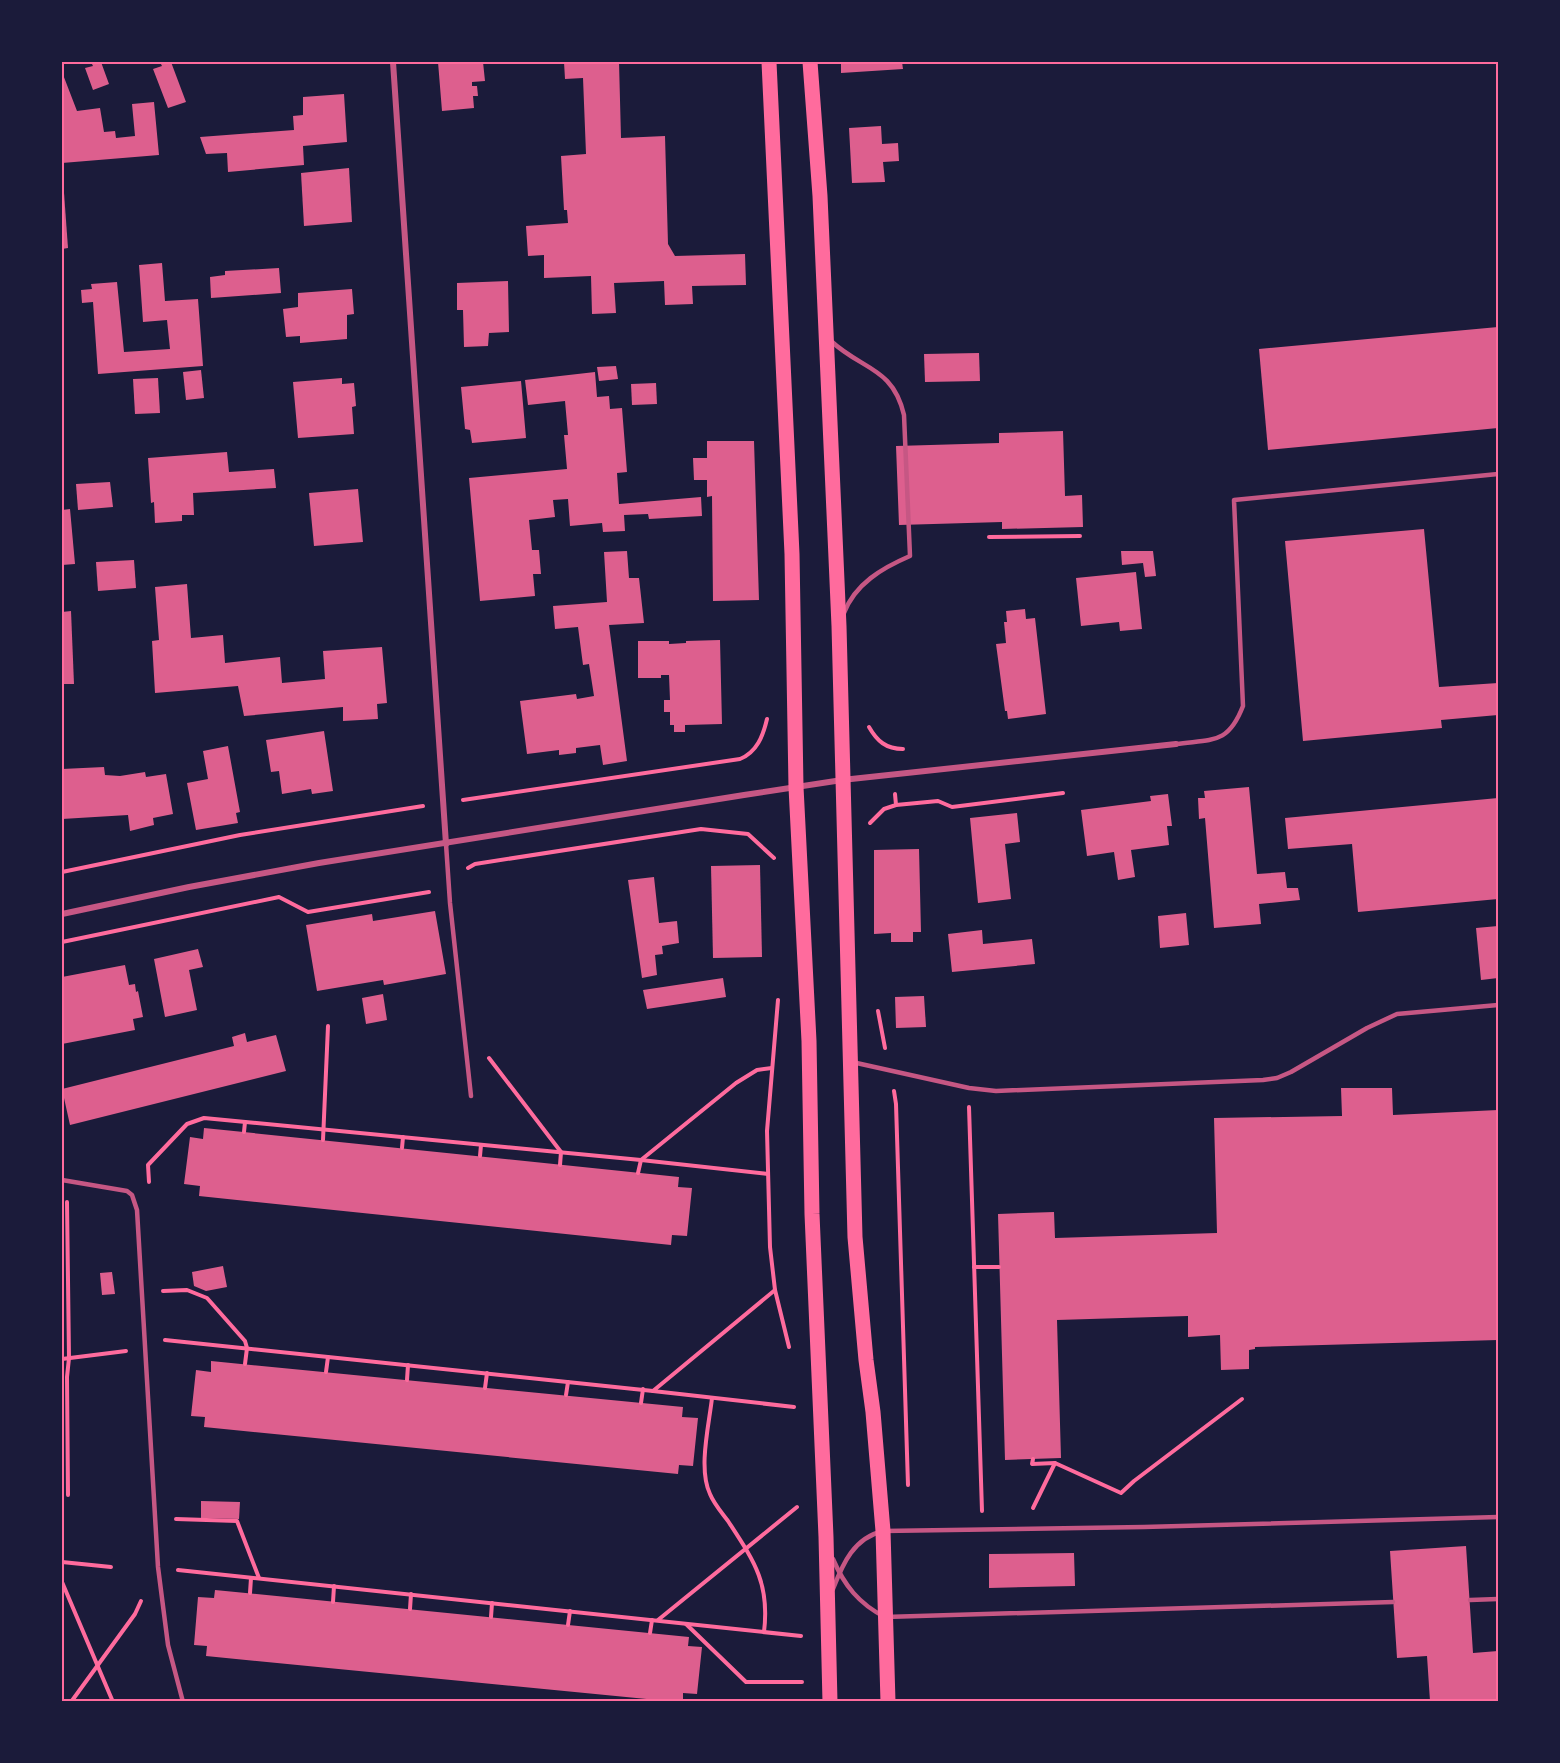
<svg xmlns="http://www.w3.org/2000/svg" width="1560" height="1763" viewBox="0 0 1560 1763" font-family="Lora,serif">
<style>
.building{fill:#dd5f8e}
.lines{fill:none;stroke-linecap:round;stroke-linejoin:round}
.path{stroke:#ff6b9d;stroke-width:4}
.service{stroke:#c65784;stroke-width:4.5}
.minor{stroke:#c65784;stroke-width:6}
.primary{stroke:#ff6b9d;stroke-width:15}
.neatline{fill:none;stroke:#ff6b9d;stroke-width:2}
</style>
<rect width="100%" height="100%" fill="#1b1b3a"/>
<!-- building -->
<g class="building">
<path d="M 91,62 L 101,62 L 109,84 L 93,90 L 85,68 L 93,66 Z"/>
<path d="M 160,62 L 171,62 L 186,102 L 168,108 L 153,69 L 162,66 Z"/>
<path d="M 438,62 L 483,62 L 485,81 L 472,82 L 472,86 L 477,86 L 478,96 L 473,96 L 474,108 L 442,111 Z"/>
<path d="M 564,62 L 619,62 L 621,138 L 665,136 L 668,244 L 675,256 L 745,254 L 746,285 L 692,286 L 693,304 L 665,305 L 664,281 L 614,283 L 616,313 L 592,314 L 591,276 L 544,278 L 544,255 L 528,256 L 526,226 L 568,223 L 567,210 L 564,210 L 561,156 L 586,154 L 583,78 L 565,79 Z"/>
<path d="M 841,62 L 902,62 L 903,69 L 841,73 Z"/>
<path d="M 62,72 L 77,111 L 100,108 L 104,132 L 115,131 L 116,138 L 135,136 L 132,104 L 154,102 L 159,155 L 62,163 L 62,138 L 63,138 Z"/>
<path d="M 344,94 L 347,142 L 303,146 L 304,165 L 228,172 L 227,153 L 206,154 L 200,137 L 294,130 L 293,116 L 303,115 L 303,97 Z"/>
<path d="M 881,126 L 882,144 L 898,143 L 899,161 L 883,162 L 885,182 L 852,183 L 849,128 Z"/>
<path d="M 349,168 L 352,222 L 304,226 L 301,173 Z"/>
<path d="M 62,179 L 63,179 L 68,248 L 62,249 Z"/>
<path d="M 162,263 L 165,301 L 198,299 L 203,366 L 98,374 L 93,302 L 82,303 L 81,290 L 92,289 L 91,284 L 117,282 L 124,352 L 170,349 L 167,320 L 143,322 L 139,265 Z"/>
<path d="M 279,268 L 281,293 L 211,298 L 210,277 L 225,275 L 225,271 Z"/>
<path d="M 508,281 L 509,332 L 489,333 L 488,346 L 464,347 L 463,310 L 457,310 L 457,283 Z"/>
<path d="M 352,289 L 354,314 L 347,315 L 347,339 L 300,343 L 300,336 L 286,337 L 283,309 L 298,307 L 298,293 Z"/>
<path d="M 1498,327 L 1498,428 L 1268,450 L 1259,349 Z"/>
<path d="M 979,353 L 980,381 L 925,382 L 924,354 Z"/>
<path d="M 616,366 L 618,379 L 599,381 L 597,367 Z"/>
<path d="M 201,370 L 204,398 L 186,400 L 183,372 Z"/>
<path d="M 595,372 L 597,397 L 609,396 L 610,409 L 622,408 L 627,472 L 617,473 L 619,504 L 701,497 L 702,516 L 649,519 L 648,514 L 624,515 L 625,531 L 603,532 L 602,523 L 570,526 L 568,499 L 553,500 L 555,517 L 529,520 L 532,550 L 539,550 L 541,574 L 533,574 L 535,596 L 480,601 L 469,478 L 567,469 L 564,435 L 568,435 L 565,401 L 528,405 L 525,380 Z"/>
<path d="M 158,378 L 160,413 L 135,414 L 133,379 Z"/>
<path d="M 342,378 L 342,384 L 354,383 L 356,406 L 352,407 L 354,434 L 298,438 L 293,382 Z"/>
<path d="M 521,381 L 526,438 L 472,443 L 470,430 L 465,429 L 461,387 Z"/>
<path d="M 656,383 L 657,404 L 632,405 L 631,384 Z"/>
<path d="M 1063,431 L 1065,496 L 1082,495 L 1083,527 L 1002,529 L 1002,522 L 899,525 L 896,446 L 999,443 L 999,433 Z"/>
<path d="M 707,441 L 754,441 L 759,600 L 713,601 L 712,496 L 707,497 L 707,480 L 694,480 L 693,458 L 707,458 Z"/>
<path d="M 227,452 L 229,472 L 274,469 L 276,488 L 193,493 L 194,515 L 182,515 L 182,521 L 155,523 L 154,502 L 151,503 L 148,458 Z"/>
<path d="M 110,482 L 113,507 L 78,510 L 76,484 Z"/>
<path d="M 358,489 L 363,542 L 314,546 L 309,493 Z"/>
<path d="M 70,509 L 75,564 L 62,565 L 62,510 Z"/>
<path d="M 1424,529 L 1439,687 L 1498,683 L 1498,715 L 1441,720 L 1442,728 L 1303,741 L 1285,541 Z"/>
<path d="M 627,551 L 629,578 L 639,578 L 644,623 L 609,625 L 627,761 L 603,765 L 600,745 L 576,748 L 576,753 L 559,755 L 559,750 L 527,754 L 520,701 L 576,694 L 577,699 L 594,696 L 589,664 L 583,665 L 578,627 L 555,629 L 553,606 L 607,602 L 604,552 Z"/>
<path d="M 1121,551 L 1153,551 L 1156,576 L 1145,577 L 1143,563 L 1122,565 Z"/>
<path d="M 134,560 L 136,588 L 98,591 L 96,562 Z"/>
<path d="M 1136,572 L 1142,629 L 1120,631 L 1119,622 L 1081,626 L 1076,578 Z"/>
<path d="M 187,584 L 191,638 L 223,635 L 225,663 L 280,657 L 282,683 L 325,679 L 323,651 L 382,647 L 387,703 L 377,704 L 378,719 L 343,721 L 343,707 L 244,716 L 238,686 L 155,693 L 152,641 L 159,640 L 155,587 Z"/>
<path d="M 1025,609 L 1026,619 L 1035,618 L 1046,714 L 1008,719 L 1007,711 L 1005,711 L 996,644 L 1006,643 L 1004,622 L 1007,622 L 1006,611 Z"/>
<path d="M 71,611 L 74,684 L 62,684 L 62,612 Z"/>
<path d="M 720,640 L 722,724 L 685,725 L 685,732 L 674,732 L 674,725 L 670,725 L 670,712 L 664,712 L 664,700 L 670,700 L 669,675 L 661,675 L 661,678 L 638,678 L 638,641 L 669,641 L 669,644 L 686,643 L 686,641 Z"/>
<path d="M 324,731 L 333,791 L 312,794 L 311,789 L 282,794 L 279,771 L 271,772 L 266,740 Z"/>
<path d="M 228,746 L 240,812 L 236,813 L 238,823 L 196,830 L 187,783 L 208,779 L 203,751 Z"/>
<path d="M 104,767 L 105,775 L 120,776 L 145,772 L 146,777 L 166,774 L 173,814 L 153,818 L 154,825 L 130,831 L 128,815 L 62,819 L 62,769 Z"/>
<path d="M 1249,787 L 1257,874 L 1285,872 L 1287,888 L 1298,888 L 1300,900 L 1259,904 L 1261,924 L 1214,928 L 1205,818 L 1199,819 L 1198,798 L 1205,798 L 1204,791 Z"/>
<path d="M 1168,794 L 1172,826 L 1167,826 L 1169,845 L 1131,850 L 1135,877 L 1118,880 L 1114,852 L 1087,856 L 1081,810 L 1151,801 L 1150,796 Z"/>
<path d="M 1498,798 L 1498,899 L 1358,912 L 1352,844 L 1288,849 L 1285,818 Z"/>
<path d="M 1017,813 L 1020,842 L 1005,844 L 1011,899 L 978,903 L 970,818 Z"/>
<path d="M 919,849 L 921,932 L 913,932 L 913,942 L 891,942 L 891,933 L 874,934 L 874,850 Z"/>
<path d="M 760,865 L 762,957 L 713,958 L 711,866 Z"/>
<path d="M 654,877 L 659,923 L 677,921 L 679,943 L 662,946 L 663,954 L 655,955 L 657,975 L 642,978 L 628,880 Z"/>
<path d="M 435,911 L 446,974 L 384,985 L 383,980 L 317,991 L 306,925 L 372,914 L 373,921 Z"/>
<path d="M 1186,913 L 1189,945 L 1160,948 L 1158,916 Z"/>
<path d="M 1498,926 L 1498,978 L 1481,980 L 1476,928 Z"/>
<path d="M 982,930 L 983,944 L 1032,939 L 1035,964 L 952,972 L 948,934 Z"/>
<path d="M 198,949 L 203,967 L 189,970 L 197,1010 L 165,1017 L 154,959 Z"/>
<path d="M 125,965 L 129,985 L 135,984 L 136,992 L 138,991 L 143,1017 L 133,1019 L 135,1030 L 62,1044 L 62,977 Z"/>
<path d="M 723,978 L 726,997 L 647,1009 L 643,990 Z"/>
<path d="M 383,994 L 387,1020 L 366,1024 L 362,998 Z"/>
<path d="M 924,996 L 926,1027 L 896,1028 L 895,997 Z"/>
<path d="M 245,1033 L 247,1042 L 276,1035 L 286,1071 L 70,1125 L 62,1089 L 234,1046 L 232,1037 Z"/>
<path d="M 1341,1088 L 1392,1088 L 1393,1115 L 1498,1110 L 1498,1340 L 1255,1347 L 1255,1349 L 1249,1350 L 1249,1369 L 1221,1370 L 1220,1335 L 1188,1337 L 1188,1316 L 1057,1320 L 1061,1458 L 1005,1460 L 998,1214 L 1054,1212 L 1055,1238 L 1217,1233 L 1214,1118 L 1342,1116 Z"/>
<path d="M 204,1128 L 679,1177 L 678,1187 L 692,1188 L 687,1236 L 672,1235 L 671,1245 L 199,1196 L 200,1186 L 184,1184 L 190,1137 L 203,1139 Z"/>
<path d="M 223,1266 L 227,1287 L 206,1291 L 194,1286 L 192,1272 Z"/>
<path d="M 112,1272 L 115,1294 L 102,1295 L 100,1273 Z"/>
<path d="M 211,1361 L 683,1407 L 682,1417 L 698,1418 L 693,1466 L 679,1465 L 678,1474 L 204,1427 L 205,1417 L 191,1416 L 196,1370 L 211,1372 Z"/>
<path d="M 201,1501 L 240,1502 L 239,1519 L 201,1518 Z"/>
<path d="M 1466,1546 L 1473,1653 L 1498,1651 L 1498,1701 L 1430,1701 L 1427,1656 L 1397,1658 L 1390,1551 Z"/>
<path d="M 1074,1553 L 1075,1586 L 989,1588 L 989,1554 Z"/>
<path d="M 215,1590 L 689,1637 L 688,1646 L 702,1647 L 697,1694 L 683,1693 L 683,1701 L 667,1701 L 206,1656 L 207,1646 L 194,1645 L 198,1597 L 214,1598 Z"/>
</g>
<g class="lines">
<!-- path -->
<g class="path">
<path d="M 989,537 L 1080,536"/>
<path d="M 869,727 C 877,741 886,749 903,749"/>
<path d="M 463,800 L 740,759 C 757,752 763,736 767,719"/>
<path d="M 896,805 L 938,801 L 952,807 L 1063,793"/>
<path d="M 870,823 L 884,809 L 896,805 L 895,794"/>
<path d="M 468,868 L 475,864 L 701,829 L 748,834 L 774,858"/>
<path d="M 62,872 L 240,835 L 423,806"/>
<path d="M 62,942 L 279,897 L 308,912 L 429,892"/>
<path d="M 778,1000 L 767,1131 L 770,1247 L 775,1290 L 789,1347"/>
<path d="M 878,1011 L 885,1048"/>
<path d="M 489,1058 L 561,1152 L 560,1165"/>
<path d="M 894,1091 L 896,1104 L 908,1485"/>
<path d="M 969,1107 L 982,1511"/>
<path d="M 244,1132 L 245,1122"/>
<path d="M 323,1140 L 328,1026"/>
<path d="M 402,1148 L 403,1137"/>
<path d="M 480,1156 L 481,1145"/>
<path d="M 638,1173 L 641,1160 L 736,1083 L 757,1070 L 772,1068"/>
<path d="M 149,1182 L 148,1165 L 187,1124 L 204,1118 L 641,1160 L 768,1174"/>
<path d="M 67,1202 L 69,1358 L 67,1377 L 68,1495"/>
<path d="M 974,1267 L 999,1267"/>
<path d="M 775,1290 L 653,1391 L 794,1407"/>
<path d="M 163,1291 L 187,1290 L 207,1298 L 245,1341 L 247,1348 L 245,1364"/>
<path d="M 165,1340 L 653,1391"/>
<path d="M 62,1359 L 126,1351"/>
<path d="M 326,1372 L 328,1357"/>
<path d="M 407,1380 L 408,1365"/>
<path d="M 485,1388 L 487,1373"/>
<path d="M 566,1395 L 568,1382"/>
<path d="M 712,1398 C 709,1425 698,1469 710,1494 C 714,1504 722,1513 728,1521 C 754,1561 770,1583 764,1632"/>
<path d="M 641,1403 L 643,1389"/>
<path d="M 1033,1459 L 1032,1464 L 1055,1463 L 1121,1493 L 1134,1481 L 1242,1399"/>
<path d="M 1033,1508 L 1055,1463"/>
<path d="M 176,1519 L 237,1521 L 259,1578"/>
<path d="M 62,1562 L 111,1567"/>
<path d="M 178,1570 L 801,1636"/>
<path d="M 62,1582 L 113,1702"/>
<path d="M 250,1593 L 251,1578"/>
<path d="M 333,1602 L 334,1586"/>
<path d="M 410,1609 L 411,1594"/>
<path d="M 491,1617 L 492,1603"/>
<path d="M 658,1620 L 797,1507"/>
<path d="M 686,1624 L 746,1682 L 802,1682"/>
<path d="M 568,1625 L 570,1611"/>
<path d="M 650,1633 L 652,1620"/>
<path d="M 71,1702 L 135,1614 L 141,1601"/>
</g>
<!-- service -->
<g class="service">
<path d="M 831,341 C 862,370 893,367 904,415 L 910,556 C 882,568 855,584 844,613"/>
<path d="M 1176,744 C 1212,739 1228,745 1243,706 L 1234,500 L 1498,474"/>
<path d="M 446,844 L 450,903 L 471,1096"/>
<path d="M 852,1062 L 969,1088 L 996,1091 L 1263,1080 L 1277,1078 L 1291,1072 L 1367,1028 L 1397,1014 L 1498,1005"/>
<path d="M 62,1180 L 127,1191 L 132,1195 L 137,1210 L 158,1567 L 168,1645 L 183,1702"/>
<path d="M 833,1559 C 844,1585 859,1604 885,1617 L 1393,1602"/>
<path d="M 833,1589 C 843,1563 854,1538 883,1531 L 1144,1527 L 1498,1517"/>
<path d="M 1470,1600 L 1498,1599"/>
</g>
<!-- minor -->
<g class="minor">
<path d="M 393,62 L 446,844"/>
<path d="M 62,914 L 189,887 L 319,863 L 744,795 L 842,780 L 1176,744"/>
</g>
<!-- primary -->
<g class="primary">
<path d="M 769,62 L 792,554 L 796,787 L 809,1041 L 812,1214 L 826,1537 L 830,1702"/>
<path d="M 810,62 L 820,196 L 839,626 L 855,1237 L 866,1360 L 873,1412 L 883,1531 L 888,1702"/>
</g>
</g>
<!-- border -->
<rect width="1560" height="1763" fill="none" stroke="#1b1b3a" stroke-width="126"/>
<rect x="63" y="63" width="1434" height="1637" class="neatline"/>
</svg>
